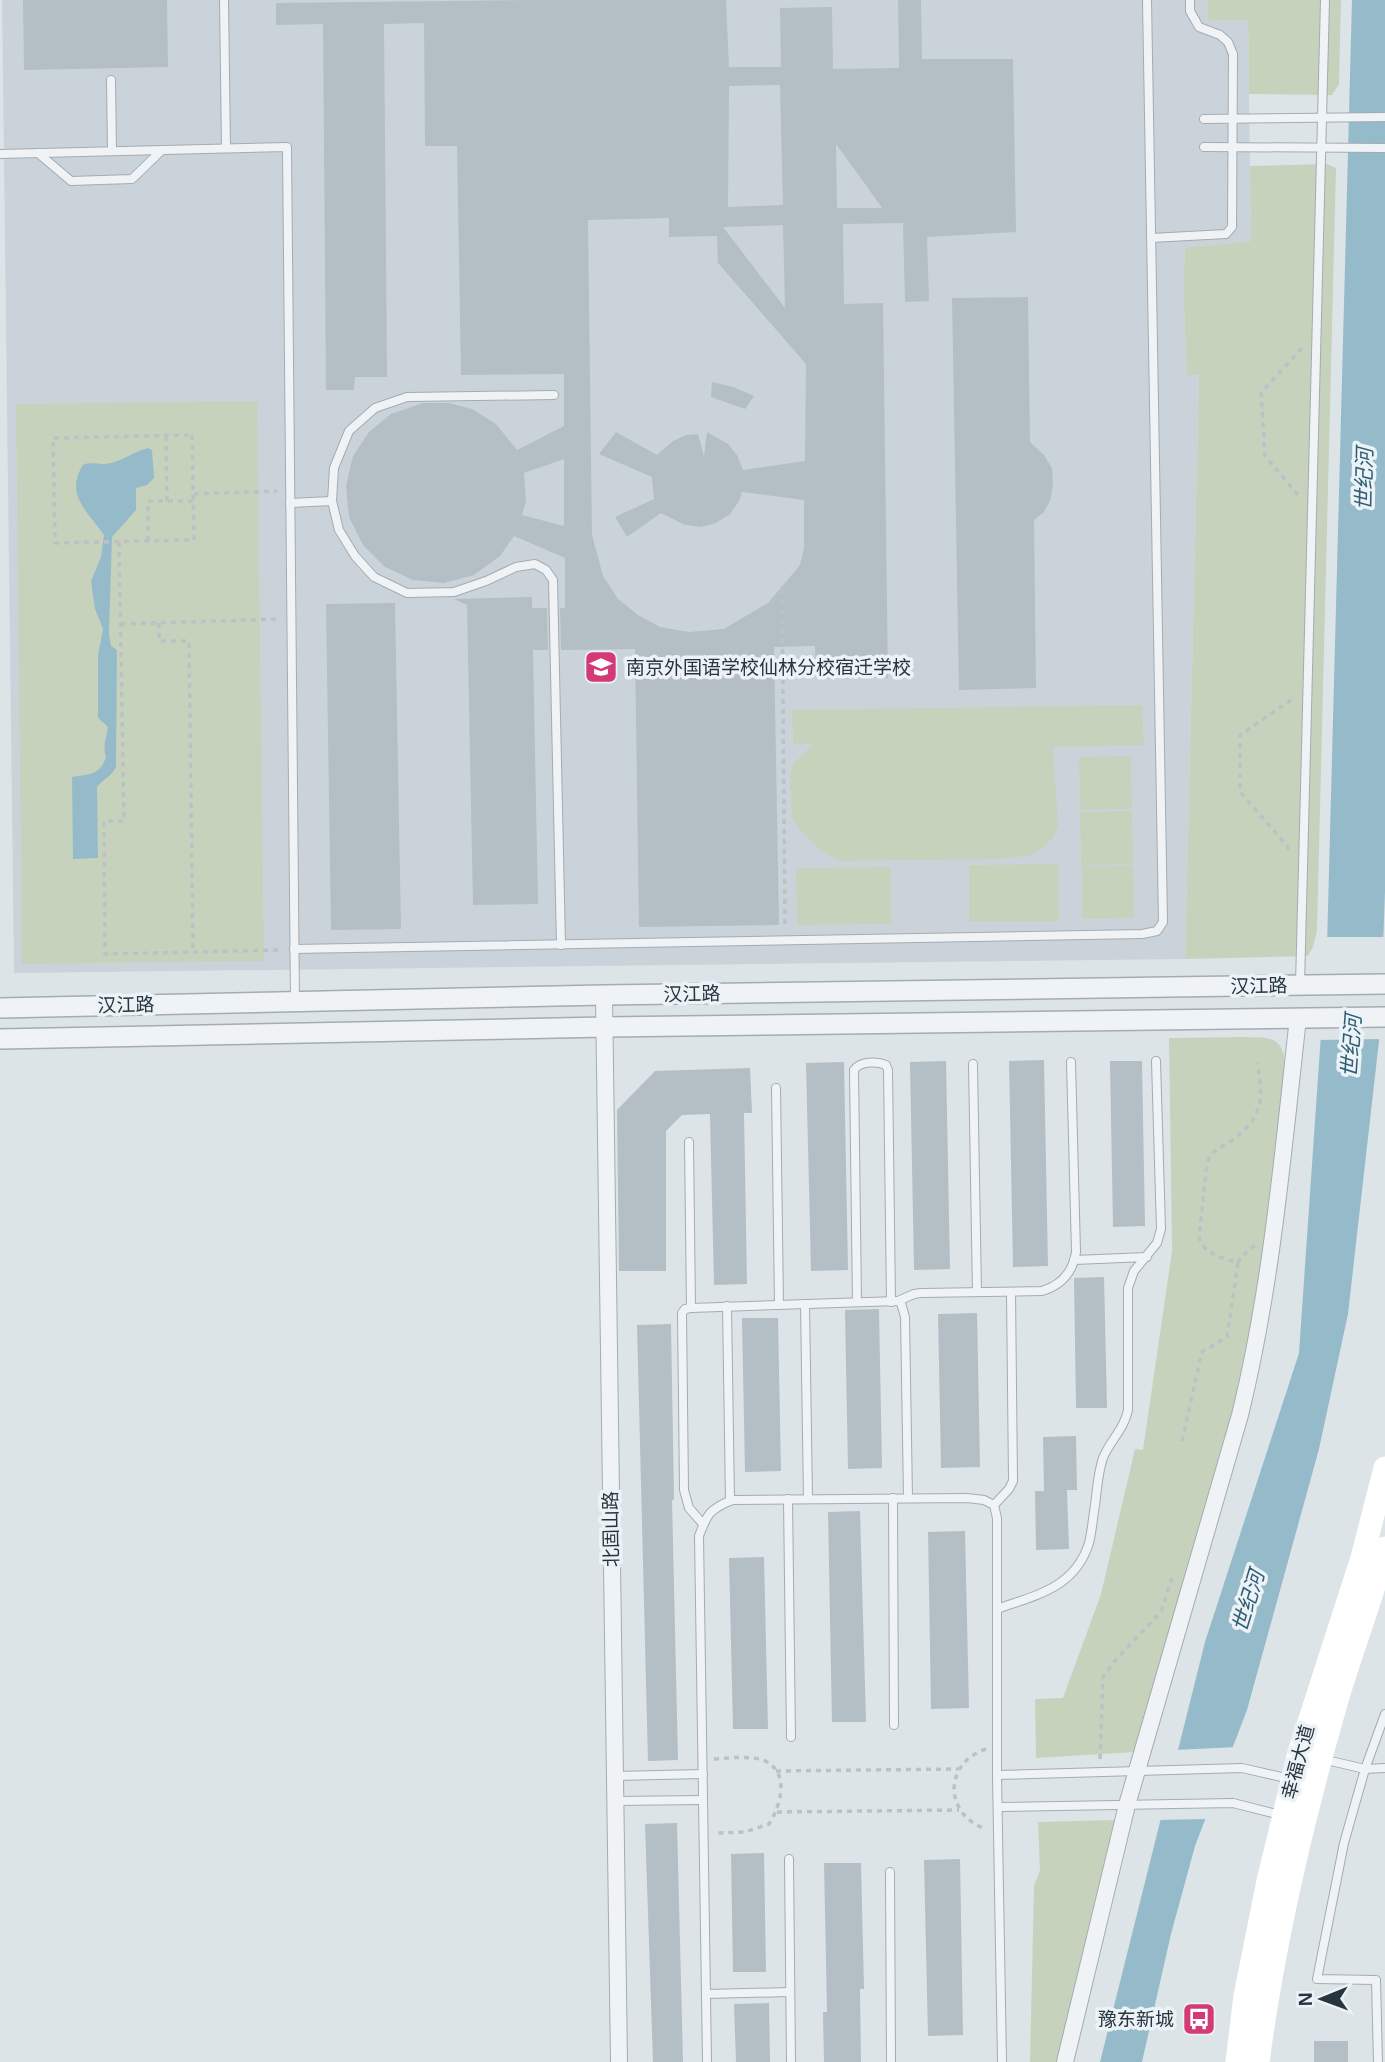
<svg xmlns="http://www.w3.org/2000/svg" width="1385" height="2062" viewBox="0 0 1385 2062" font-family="Arial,'Noto Sans SC',sans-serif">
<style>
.built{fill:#cbd3da}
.green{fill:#c7d2bd}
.water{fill:#95bbca}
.pier{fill:#dde4e8}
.building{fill:#b4bec5;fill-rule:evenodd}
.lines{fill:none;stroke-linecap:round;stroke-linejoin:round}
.service-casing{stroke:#a2acb2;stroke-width:10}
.minor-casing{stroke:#a2acb2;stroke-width:18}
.tertiary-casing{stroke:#a2acb2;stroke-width:22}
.path{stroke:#bbc2c6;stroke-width:3.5;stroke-dasharray:5 5;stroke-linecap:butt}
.service{stroke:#f0f3f6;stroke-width:8}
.minor{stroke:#f0f3f6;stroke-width:16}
.tertiary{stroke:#f0f3f6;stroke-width:19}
.secondary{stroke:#fff;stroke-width:23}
.labels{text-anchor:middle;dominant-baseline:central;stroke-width:7;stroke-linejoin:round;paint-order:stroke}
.poi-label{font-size:19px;fill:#26353f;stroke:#ecf2f5;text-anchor:start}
.street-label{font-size:19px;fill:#26353f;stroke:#ecf2f5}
.water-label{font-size:21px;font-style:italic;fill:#2e5e75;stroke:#ecf2f5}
</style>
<rect width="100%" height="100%" fill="#dde4e8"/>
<!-- built -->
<path class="built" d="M 2,0 L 1207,0 L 1209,21 L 1248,20 L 1251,241 L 1185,249 L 1183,288 L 1187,375 L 1199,374 L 1185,959 L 14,973 Z"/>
<!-- green -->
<g class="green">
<path d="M 1207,0 L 1341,0 L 1339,84 L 1332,95 L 1249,94 L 1248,20 L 1208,21 Z"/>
<path d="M 1327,164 L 1336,168 L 1317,931 L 1313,947 L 1308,956 L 1185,959 L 1199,375 L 1187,375 L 1183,288 L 1185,248 L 1251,241 L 1250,166 Z"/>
<path d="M 257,401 L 264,961 L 22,964 L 16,404 Z"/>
<path d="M 1142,705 L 1144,745 L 1053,747 L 1058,825 L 1054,836 L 1044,847 L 1032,855 L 1004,859 L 840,861 L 822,852 L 800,830 L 792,819 L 790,775 L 794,763 L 813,744 L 793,744 L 792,710 Z"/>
<path d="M 1131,756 L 1132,809 L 1080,810 L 1079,757 Z"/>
<path d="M 1132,811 L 1133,864 L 1081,865 L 1080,812 Z"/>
<path d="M 1058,864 L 1059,921 L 969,921 L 969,865 Z"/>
<path d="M 1133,865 L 1134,918 L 1082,919 L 1082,866 Z"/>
<path d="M 891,867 L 891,924 L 797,925 L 796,868 Z"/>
<path d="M 1244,1037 C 1266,1038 1280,1034 1285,1060 L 1260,1278 L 1232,1414 L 1135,1752 L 1036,1758 L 1035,1699 L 1063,1698 L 1101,1594 L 1135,1449 L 1143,1450 L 1172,1251 L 1169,1038 Z"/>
<path d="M 1115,1820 L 1070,2004 L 1059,2062 L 1030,2062 L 1034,1886 L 1040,1870 L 1038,1822 Z"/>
</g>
<!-- water -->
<g class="water">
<path d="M 1352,0 L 1385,0 L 1385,891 L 1380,1032 L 1348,1314 L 1319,1449 L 1247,1710 L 1195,1846 L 1171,1934 L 1142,2062 L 1100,2062 L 1205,1642 L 1299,1353 L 1327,947 Z"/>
<path d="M 148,448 L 152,450 L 154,478 L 147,485 L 136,488 L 136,510 L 112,537 L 109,634 L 111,646 L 117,650 L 116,767 C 112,776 103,779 97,787 L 98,858 L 73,859 L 72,777 C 90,774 100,775 106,757 C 101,743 110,732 107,726 C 105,723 100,721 98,717 L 98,655 L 103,629 L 95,609 L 91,581 L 101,557 L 104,535 C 88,512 64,494 83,465 C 92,461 101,466 111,463 C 124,460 135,451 148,448 Z"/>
</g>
<!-- pier -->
<g class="pier">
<path d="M 1324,937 L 1385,937 L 1382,1039 L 1317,1040 Z"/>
<path d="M 1237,1747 L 1209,1819 L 1157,1820 L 1175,1750 Z"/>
</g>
<!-- building -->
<g class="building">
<path d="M 23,0 L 167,0 L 168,67 L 24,70 Z"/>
<path d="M 540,0 L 726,0 L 729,67 L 781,67 L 780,8 L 832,7 L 833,69 L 899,68 L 898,0 L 921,0 L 922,59 L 1013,59 L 1016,232 L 927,237 L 929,301 L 905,302 L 903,223 L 843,224 L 844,304 L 883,303 L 888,678 L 816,679 L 815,646 L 774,647 L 779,925 L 639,927 L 635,649 L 561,650 L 560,608 L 565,608 L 565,558 L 514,536 L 500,556 L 474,575 L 444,583 L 413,580 L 385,567 L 363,545 L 349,517 L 346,486 L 353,456 L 369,432 L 391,414 L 423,403 L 449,403 L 472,409 L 496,424 L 517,450 L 564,426 L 564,374 L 461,375 L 457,146 L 425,146 L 424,23 L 384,24 L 387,377 L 355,377 L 354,390 L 326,390 L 323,24 L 276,25 L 276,3 ZM 780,85 L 783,205 L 728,207 L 729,86 ZM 836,144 L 865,184 L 882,208 L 837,208 ZM 669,218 L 669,237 L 717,236 L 718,263 L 806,364 L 805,461 L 743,470 L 737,455 L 728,444 L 707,432 L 704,456 L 698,434 L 686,435 L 673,441 L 657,455 L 616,432 L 599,454 L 652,477 L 654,499 L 615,517 L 627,537 L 661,513 L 685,525 L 701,527 L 716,523 L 730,514 L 739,501 L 742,492 L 804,500 L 804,548 L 800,565 L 768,603 L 724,629 L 689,632 L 660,627 L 638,615 L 618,599 L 603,576 L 592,535 L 588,220 ZM 783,225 L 785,308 L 723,227 ZM 564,459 L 564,526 L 522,515 L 526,501 L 524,473 Z"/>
<path d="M 1028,297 L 1030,442 L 1044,455 L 1052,468 L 1053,485 L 1050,501 L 1044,512 L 1034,520 L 1036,688 L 959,690 L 952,298 Z"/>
<path d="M 712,382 L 733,387 L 754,396 L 745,409 L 711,397 Z"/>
<path d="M 532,597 L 532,608 L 547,608 L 548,650 L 533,650 L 538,904 L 473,905 L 467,605 L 454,599 Z"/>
<path d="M 395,603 L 401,929 L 331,930 L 326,604 Z"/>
<path d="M 1044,1060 L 1048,1266 L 1013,1267 L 1009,1061 Z"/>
<path d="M 946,1061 L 950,1269 L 914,1270 L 910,1062 Z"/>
<path d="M 1110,1061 L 1142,1061 L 1145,1226 L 1113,1227 Z"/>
<path d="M 844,1062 L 848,1270 L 811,1271 L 806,1063 Z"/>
<path d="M 750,1068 L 752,1113 L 744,1113 L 747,1284 L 714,1285 L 710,1114 L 682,1115 L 666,1131 L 666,1271 L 619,1271 L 617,1110 L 655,1071 Z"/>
<path d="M 1104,1277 L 1107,1408 L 1076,1408 L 1074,1278 Z"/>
<path d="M 879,1309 L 882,1468 L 848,1469 L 845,1310 Z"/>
<path d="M 977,1313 L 980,1467 L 941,1468 L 938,1314 Z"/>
<path d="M 742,1318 L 778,1318 L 781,1471 L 745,1472 Z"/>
<path d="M 671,1324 L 674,1500 L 672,1500 L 678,1760 L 648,1761 L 637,1325 Z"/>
<path d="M 1076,1436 L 1077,1490 L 1067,1490 L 1069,1549 L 1036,1550 L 1035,1491 L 1044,1491 L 1043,1437 Z"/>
<path d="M 860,1511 L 866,1722 L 832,1722 L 828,1512 Z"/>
<path d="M 965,1531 L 969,1708 L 931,1709 L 928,1532 Z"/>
<path d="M 764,1557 L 768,1729 L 733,1729 L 729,1558 Z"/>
<path d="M 677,1823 L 683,2062 L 653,2062 L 645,1824 Z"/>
<path d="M 764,1853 L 766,1972 L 733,1972 L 731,1854 Z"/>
<path d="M 960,1859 L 963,2035 L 928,2036 L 924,1860 Z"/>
<path d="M 824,1863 L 861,1863 L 864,1989 L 860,1989 L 861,2062 L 824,2062 L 823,2012 L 827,2012 Z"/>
<path d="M 769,2003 L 770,2062 L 736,2062 L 734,2004 Z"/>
<rect x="1314" y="2041" width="34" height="21"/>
</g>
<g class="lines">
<defs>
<g id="service">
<path d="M 224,0 L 226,148"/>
<path d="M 111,80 L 112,151"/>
<path d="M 1204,119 L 1385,117"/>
<path d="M 1204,147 L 1385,148"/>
<path d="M 38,153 L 71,181 L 132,179 L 162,150"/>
<path d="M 0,154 L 287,147 L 295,1001"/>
<path d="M 1151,238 L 1226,234 L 1232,227 L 1233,54 L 1228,42 L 1220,35 L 1199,27 L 1190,11 L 1190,0"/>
<path d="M 554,395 L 407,397 L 375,408 L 349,431 L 334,468 L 332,501 L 339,530 L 355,556 L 374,577 L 407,593 L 454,592 L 486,581 L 516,567 L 535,564 L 546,570 L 553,580 L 561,945"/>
<path d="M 290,503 L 332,501"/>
<path d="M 294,949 L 1142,934 L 1157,931 L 1163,922 L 1147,0"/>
<path d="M 1300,985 L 1325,0"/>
<path d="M 973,1064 L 977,1292"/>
<path d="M 776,1088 L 779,1305"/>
<path d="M 689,1142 L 691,1308"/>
<path d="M 1074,1260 L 1147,1257"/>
<path d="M 898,1301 L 914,1294 L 921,1293 L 1042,1291 C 1062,1285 1073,1271 1076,1252 L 1071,1062"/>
<path d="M 857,1302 L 854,1070 C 860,1061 877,1061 886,1065 L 888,1070 L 891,1302"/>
<path d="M 805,1304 L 808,1499"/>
<path d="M 727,1306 L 730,1501"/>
<path d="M 893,1498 L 894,1725"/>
<path d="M 788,1499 L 791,1737"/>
<path d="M 994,1505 L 1009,1489 L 1013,1481 L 1011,1292"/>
<path d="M 703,1524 L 689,1508 L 684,1490 L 682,1313 L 685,1309 L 691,1308 L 898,1301 L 901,1303 L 905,1317 L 908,1498"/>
<path d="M 997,1609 C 1036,1595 1075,1588 1089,1543 C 1092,1531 1093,1517 1095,1505 C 1097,1490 1098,1472 1103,1458 C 1110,1440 1124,1430 1128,1410 L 1128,1288 L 1134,1271 L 1157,1243 L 1161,1229 L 1156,1061"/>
<path d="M 1385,1714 L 1365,1769 L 1385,1768"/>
<path d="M 1322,1759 L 1365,1769 L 1344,1843 L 1317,1979 L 1376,1980 L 1378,2062"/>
<path d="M 997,1775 L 1242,1768 L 1290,1779"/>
<path d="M 615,1776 L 703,1774"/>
<path d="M 614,1801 L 703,1800"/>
<path d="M 998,1807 L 1233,1803 L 1280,1815"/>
<path d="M 789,1859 L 791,2062"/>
<path d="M 890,1872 L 891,2062"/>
<path d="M 706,1994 L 790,1992"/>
<path d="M 707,2062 L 699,1536 C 707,1514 710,1509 732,1500 L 967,1498 L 984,1500 L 994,1505 L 997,1518 L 997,1775 L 1002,2062"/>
</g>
<g id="minor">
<path d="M 604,995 L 619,2062"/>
<path d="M 1065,2062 L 1127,1805 L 1240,1415 C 1272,1285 1283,1151 1298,1018"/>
</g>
<g id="tertiary">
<path d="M 0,1008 L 604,995 L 1385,984"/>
<path d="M 0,1039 L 605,1027 L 1385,1017"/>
</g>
</defs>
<!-- service casing -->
<use href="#service" class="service-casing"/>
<!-- minor casing -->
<use href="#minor" class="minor-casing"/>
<!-- tertiary casing -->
<use href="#tertiary" class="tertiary-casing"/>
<!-- path -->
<g class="path">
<path d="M 192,435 L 194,540 L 55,543 L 53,438 Z"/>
<path d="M 166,436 L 167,501"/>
<path d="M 194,494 L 277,491"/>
<path d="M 1298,495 L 1265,456 L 1261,393 L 1302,348"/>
<path d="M 148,541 L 148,501 L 193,501"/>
<path d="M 119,542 L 124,821 L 104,821 L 105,954 L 282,950"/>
<path d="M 782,589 L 785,928"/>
<path d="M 159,623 L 159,641 L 189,641 L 193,952"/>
<path d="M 121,624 L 280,619"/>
<path d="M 1288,850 L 1288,847 L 1240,792 L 1240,735 L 1294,698"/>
<path d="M 1238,1263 L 1241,1257 L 1255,1245"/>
<path d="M 1182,1441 L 1202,1352 L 1227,1337 L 1238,1263 C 1222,1257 1203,1255 1199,1236 L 1207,1163 C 1213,1149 1219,1149 1231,1141 C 1263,1118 1264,1099 1257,1063"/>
<path d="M 986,1749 C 943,1763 944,1815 986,1829"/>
<path d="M 714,1759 C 729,1758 745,1756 759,1759 C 791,1767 782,1804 769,1824 L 745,1832 L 716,1833"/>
<path d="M 1100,1759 L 1103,1677 L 1117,1658 L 1161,1612 L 1172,1578"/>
<path d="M 776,1771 L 958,1769"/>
<path d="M 777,1812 L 959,1810"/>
</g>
<!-- service -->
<use href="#service" class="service"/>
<!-- minor -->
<use href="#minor" class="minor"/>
<!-- tertiary -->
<use href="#tertiary" class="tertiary"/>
<!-- secondary -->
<g class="secondary">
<path d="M 1237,2062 L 1245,1996 L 1268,1881 L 1299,1753 L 1362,1558 L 1385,1468"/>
<path d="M 1258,2062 C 1274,1939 1303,1818 1337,1700 C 1352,1649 1372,1599 1385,1548"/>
</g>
</g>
<!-- icons -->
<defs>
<symbol id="school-square" viewBox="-11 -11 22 22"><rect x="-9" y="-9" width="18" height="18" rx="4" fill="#d43a75" stroke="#ecf2f5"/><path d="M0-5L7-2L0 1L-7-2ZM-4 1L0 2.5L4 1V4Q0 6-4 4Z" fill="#fff"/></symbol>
<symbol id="bus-square" viewBox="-11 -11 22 22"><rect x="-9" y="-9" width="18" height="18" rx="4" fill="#d43a75" stroke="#ecf2f5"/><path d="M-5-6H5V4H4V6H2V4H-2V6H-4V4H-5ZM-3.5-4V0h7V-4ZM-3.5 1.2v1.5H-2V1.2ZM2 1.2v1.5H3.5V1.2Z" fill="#fff"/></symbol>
</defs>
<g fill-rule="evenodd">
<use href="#school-square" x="582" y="648" width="38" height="38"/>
<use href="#bus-square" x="1180" y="2000" width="38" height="38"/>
</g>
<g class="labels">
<!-- poi labels -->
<g class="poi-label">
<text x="626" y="667">南京外国语学校仙林分校宿迁学校</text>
<text x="1174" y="2019" text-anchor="end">豫东新城</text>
</g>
<!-- street labels -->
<g class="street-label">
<text transform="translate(1259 986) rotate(-1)">汉江路</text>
<text transform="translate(692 994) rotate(-1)">汉江路</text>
<text transform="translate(126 1005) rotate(-1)">汉江路</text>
<text transform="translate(611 1529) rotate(-91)">北固山路</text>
<text transform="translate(1298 1762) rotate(-75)">幸福大道</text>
</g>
<!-- water labels -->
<g class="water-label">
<text transform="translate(1364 479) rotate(-89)">世纪河</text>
<text transform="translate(1351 1046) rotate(-86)">世纪河</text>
<text transform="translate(1248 1601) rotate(-73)">世纪河</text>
</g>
</g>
<!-- north arrow -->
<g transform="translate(1322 1999) rotate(269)" stroke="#ecf2f5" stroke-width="5" paint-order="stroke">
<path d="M0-5L12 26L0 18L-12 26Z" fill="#26353f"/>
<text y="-10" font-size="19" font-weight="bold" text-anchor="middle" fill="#26353f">N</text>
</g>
</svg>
